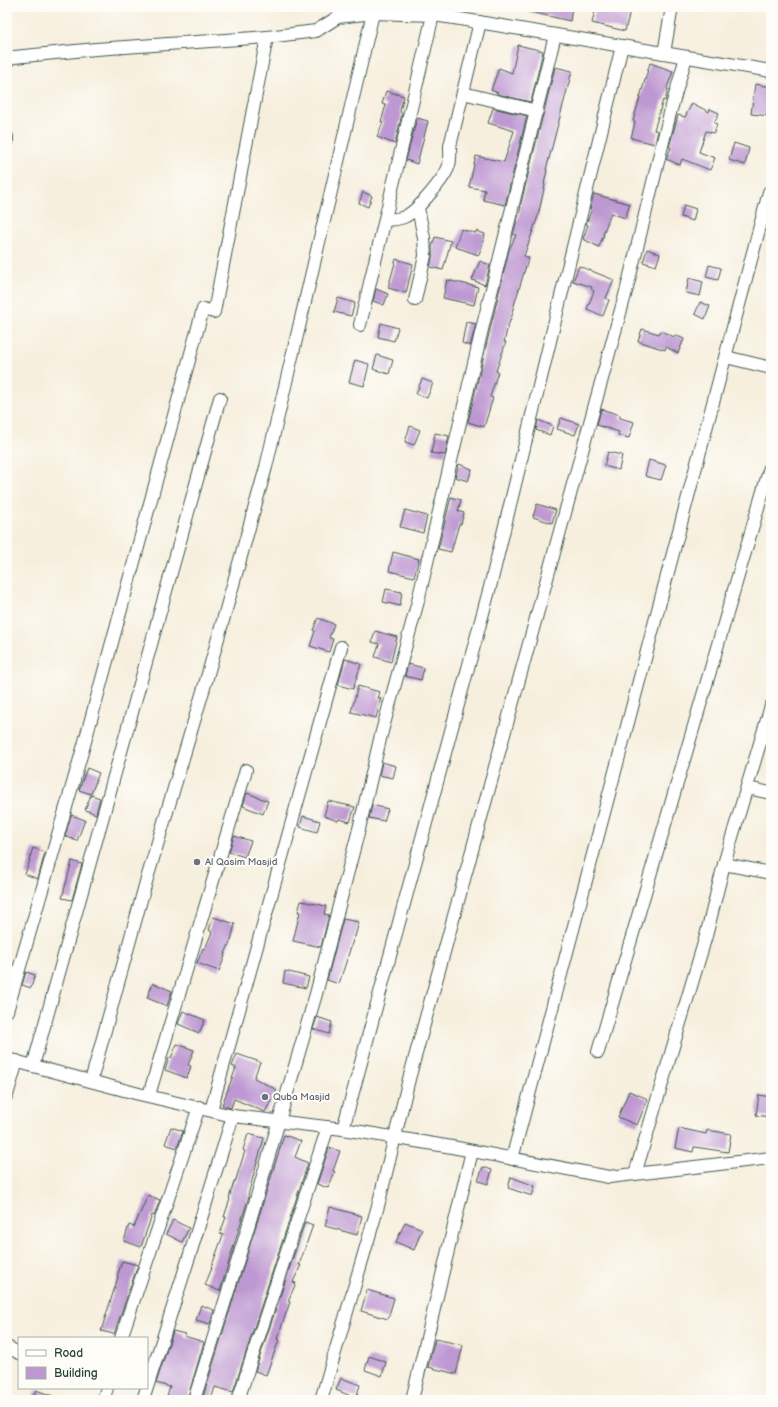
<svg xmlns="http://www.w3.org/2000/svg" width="778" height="1407" viewBox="0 0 778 1407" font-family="'Balsamiq Sans',sans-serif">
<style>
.building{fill:#be98d2}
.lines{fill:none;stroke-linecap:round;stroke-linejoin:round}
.minor-casing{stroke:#3f584e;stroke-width:14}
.minor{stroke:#fff;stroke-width:12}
.worship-dot{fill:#6b7280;stroke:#fdfcf7;stroke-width:1.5}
.labels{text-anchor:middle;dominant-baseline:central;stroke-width:4;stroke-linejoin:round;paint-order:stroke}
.worship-label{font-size:10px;fill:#5b616d;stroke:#fdfcf7;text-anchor:start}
</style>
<rect width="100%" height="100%" fill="#fdfcf7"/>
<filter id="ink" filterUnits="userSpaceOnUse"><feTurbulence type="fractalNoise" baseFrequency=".025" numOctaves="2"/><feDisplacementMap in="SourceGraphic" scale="8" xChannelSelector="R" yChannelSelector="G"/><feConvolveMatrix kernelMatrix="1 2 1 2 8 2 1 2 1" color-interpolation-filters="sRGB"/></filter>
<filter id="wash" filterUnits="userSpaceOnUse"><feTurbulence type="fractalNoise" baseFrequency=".012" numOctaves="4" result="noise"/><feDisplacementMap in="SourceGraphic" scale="16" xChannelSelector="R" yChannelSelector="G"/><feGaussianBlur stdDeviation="0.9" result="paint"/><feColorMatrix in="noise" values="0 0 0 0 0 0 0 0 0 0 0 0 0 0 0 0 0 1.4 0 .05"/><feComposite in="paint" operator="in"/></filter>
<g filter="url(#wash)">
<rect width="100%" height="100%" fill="#f7efde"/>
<g id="blocks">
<!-- building -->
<g class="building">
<path d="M 527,7 L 572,7 L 570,21 L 526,11 Z"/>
<path d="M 596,7 L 631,7 L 625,31 L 592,23 Z"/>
<path d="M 518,45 L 543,51 L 531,102 L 497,94 L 498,93 L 491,90 L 499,68 L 512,73 Z"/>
<path d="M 650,63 L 673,71 L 667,88 L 668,89 L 665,101 L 663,100 L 654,130 L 658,131 L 655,144 L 631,138 L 635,122 L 633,121 Z"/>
<path d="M 555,67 L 572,71 L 546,170 L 547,170 L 544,184 L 545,185 L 538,216 L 524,256 L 529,258 L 525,269 L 512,312 L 513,313 L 508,326 L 504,342 L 506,342 L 496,371 L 498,372 L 490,397 L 493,398 L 484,427 L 468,422 L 509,250 L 516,235 L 513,234 L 521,207 L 520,207 Z"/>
<path d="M 755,84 L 771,87 L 770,116 L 751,114 Z"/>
<path d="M 386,91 L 404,96 L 400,111 L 402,114 L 395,144 L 377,137 L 383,122 L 381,122 L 386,105 L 382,104 Z"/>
<path d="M 692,103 L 709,112 L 710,109 L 719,113 L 714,123 L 717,124 L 714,133 L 706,131 L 699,152 L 715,158 L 710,170 L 682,159 L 680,165 L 666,159 L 671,148 L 669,147 L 678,115 L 685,117 Z"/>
<path d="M 493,108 L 527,116 L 505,205 L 483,200 L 485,190 L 469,187 L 476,156 L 504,162 L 514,131 L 488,123 Z"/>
<path d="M 417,118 L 428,121 L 417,164 L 406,160 Z"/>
<path d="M 734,143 L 749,148 L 745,165 L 729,160 Z"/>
<path d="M 363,192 L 372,196 L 368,207 L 359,203 Z"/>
<path d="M 594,194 L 630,204 L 625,218 L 611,213 L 603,234 L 604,234 L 599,247 L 583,239 L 588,225 L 586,224 L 592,209 L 590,209 Z"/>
<path d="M 684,205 L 696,209 L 693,221 L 681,217 Z"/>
<path d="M 461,229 L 475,233 L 476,231 L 485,234 L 479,255 L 455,247 Z"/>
<path d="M 435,237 L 451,241 L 443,270 L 430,267 L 432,257 L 432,247 Z"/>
<path d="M 647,249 L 660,254 L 656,266 L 643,262 Z"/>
<path d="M 396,259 L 413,264 L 406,293 L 388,288 Z"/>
<path d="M 480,261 L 490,265 L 485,285 L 472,280 Z"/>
<path d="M 709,265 L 721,268 L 718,280 L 706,277 Z"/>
<path d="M 579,266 L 614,280 L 606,298 L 609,300 L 603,316 L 587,309 L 594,291 L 591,289 L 592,287 L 573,281 Z"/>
<path d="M 689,278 L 703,282 L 700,296 L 686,293 Z"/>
<path d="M 447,280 L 478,287 L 474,305 L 443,298 Z"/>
<path d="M 376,289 L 388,294 L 384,305 L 373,301 Z"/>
<path d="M 338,298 L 355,303 L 351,316 L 334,312 Z"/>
<path d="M 700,302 L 710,306 L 705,319 L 695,314 Z"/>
<path d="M 466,322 L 476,324 L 470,346 L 462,343 Z"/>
<path d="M 381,323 L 398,328 L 394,341 L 378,337 Z"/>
<path d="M 642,329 L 659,334 L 661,331 L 674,337 L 675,335 L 684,339 L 678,353 L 666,347 L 665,350 L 638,341 Z"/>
<path d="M 377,355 L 393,360 L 389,374 L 373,369 Z"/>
<path d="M 355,360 L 369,364 L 364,386 L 349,382 Z"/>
<path d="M 422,379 L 433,383 L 427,398 L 416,394 Z"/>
<path d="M 601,409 L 620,415 L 620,418 L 634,422 L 629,438 L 618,435 L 619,432 L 597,425 Z"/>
<path d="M 561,418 L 579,424 L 575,435 L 557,429 Z"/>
<path d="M 538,420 L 553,426 L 550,435 L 536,430 Z"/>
<path d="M 410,426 L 420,430 L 414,445 L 405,442 Z"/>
<path d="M 435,433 L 449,436 L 445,455 L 431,453 Z"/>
<path d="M 608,452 L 622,455 L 619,470 L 604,466 Z"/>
<path d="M 649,460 L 666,465 L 661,480 L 645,476 Z"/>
<path d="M 459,464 L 472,469 L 468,481 L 455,477 Z"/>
<path d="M 451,497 L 461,500 L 458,511 L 464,513 L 461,524 L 459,524 L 451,552 L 438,549 Z"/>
<path d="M 537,504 L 556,510 L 552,523 L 533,517 Z"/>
<path d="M 405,510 L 427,516 L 423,533 L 400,527 Z"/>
<path d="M 393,552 L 419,559 L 414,577 L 389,571 Z"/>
<path d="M 386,589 L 402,592 L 400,606 L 383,602 Z"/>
<path d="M 318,618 L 334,624 L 329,638 L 333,639 L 329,652 L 310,646 L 315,631 L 313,630 Z"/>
<path d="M 375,631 L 397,637 L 391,662 L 375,657 L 379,644 L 372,642 Z"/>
<path d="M 345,659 L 361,664 L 353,689 L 338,685 Z"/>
<path d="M 408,664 L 424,668 L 421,680 L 405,676 Z"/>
<path d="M 358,686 L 380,692 L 378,698 L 381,698 L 376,718 L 351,712 Z"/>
<path d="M 382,762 L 396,766 L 393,778 L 379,775 Z"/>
<path d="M 87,768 L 99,773 L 91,794 L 79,790 Z"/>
<path d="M 247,793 L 268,801 L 263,814 L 243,806 Z"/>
<path d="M 91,795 L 100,798 L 96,814 L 85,810 Z"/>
<path d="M 328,801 L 355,807 L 350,822 L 339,819 L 338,821 L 324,816 Z"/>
<path d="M 372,805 L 388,809 L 384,821 L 369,818 Z"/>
<path d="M 71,815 L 85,820 L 77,841 L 65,836 Z"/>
<path d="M 303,816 L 320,821 L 317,832 L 300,827 Z"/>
<path d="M 234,836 L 251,841 L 245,857 L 229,852 Z"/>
<path d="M 33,848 L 45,852 L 38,879 L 25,874 L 30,860 L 29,860 Z"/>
<path d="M 72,861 L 82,864 L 72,900 L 62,898 Z"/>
<path d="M 301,901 L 326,906 L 324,914 L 329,915 L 321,947 L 293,941 L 300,912 L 298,912 Z"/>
<path d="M 213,917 L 235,924 L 231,940 L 224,956 L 225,956 L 219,971 L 197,963 L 203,948 L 205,949 L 212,932 L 209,930 Z"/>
<path d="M 343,919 L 359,922 L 355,937 L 354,937 L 339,984 L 327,980 Z"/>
<path d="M 285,971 L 309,977 L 306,988 L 283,983 Z"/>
<path d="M 26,972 L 35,975 L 31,988 L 22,985 Z"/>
<path d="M 153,983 L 172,991 L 167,1006 L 147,998 Z"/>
<path d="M 183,1011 L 205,1020 L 199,1033 L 178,1024 Z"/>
<path d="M 317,1017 L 332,1022 L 329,1034 L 313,1029 Z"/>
<path d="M 177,1044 L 194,1050 L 188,1065 L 191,1066 L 187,1078 L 165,1070 L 169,1058 L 171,1058 Z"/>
<path d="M 237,1054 L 260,1062 L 254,1078 L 277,1090 L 265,1112 L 234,1099 L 231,1108 L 222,1105 L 236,1068 L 232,1066 Z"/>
<path d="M 629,1091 L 648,1099 L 637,1125 L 618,1117 Z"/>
<path d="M 759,1095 L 771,1097 L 769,1117 L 756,1115 Z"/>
<path d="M 171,1127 L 183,1131 L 177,1148 L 165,1144 Z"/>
<path d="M 679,1128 L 706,1134 L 707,1130 L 731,1134 L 728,1152 L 694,1147 L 693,1152 L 675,1148 Z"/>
<path d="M 248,1134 L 264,1138 L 248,1195 L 249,1196 L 220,1291 L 205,1285 L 212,1268 L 211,1268 L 223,1235 L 220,1234 L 226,1217 L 224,1217 L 230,1199 L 229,1198 L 234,1182 L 235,1182 L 245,1151 L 243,1150 Z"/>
<path d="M 284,1135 L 301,1141 L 295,1157 L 308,1163 L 233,1392 L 215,1387 L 211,1400 L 202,1400 Z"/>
<path d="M 329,1148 L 340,1151 L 333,1171 L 335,1172 L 328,1188 L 317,1184 Z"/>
<path d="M 483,1167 L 492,1170 L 488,1184 L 478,1181 Z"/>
<path d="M 511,1177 L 535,1186 L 532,1196 L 508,1188 Z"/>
<path d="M 148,1195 L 160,1200 L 154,1216 L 152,1215 L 141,1247 L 124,1241 L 129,1225 L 134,1227 Z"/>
<path d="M 330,1207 L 362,1216 L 357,1235 L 325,1226 Z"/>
<path d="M 173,1220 L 189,1228 L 182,1242 L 166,1234 Z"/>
<path d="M 305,1222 L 313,1225 L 299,1265 L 301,1265 L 293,1282 L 296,1283 L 288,1301 L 290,1302 L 277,1339 L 279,1340 L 266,1375 L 255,1371 Z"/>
<path d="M 405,1222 L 422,1229 L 414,1250 L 396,1242 Z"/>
<path d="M 122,1261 L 138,1265 L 114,1334 L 101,1331 L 118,1277 L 117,1277 Z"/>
<path d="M 367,1290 L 394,1298 L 388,1319 L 361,1311 Z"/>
<path d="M 201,1305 L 214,1310 L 210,1324 L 196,1320 Z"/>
<path d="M 173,1331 L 185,1334 L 184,1336 L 204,1342 L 187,1400 L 166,1400 L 170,1387 L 156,1383 Z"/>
<path d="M 435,1339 L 463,1345 L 456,1374 L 428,1367 Z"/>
<path d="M 369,1356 L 386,1362 L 382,1376 L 365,1370 Z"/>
<path d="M 341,1378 L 360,1385 L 356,1398 L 336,1390 Z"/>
<path d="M 36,1390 L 61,1399 L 61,1400 L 32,1400 Z"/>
</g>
</g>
</g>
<g filter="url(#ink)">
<use href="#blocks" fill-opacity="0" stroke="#3f584e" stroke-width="1"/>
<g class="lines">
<defs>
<g id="minor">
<path d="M 664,53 L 672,7"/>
<path d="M 7,60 L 14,57 L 96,49 L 267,37 L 316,31 L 338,17 L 373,13 L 433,15 L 454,18 L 771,71"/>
<path d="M 463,93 L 537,111"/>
<path d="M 7,137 L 7,141"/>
<path d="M 385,220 C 392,219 400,220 406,216 C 418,210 446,177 449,165 C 451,158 450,152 450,146 L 480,22"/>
<path d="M 415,300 L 425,256 L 424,238 L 418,208"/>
<path d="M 360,325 L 433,15"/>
<path d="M 726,357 L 771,368"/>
<path d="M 747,788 L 771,793"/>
<path d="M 724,864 L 771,873"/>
<path d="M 7,1011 L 84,745 L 203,309 L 214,312 L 267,37"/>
<path d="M 598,1052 L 771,464"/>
<path d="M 7,1059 L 139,1094 L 233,1116 L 343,1129 L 452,1147 L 609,1177 L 771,1158"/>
<path d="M 33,1066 L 220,398"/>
<path d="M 91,1081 L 146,882 L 206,681 L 266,467 L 373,13"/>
<path d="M 7,1095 L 17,1061"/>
<path d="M 149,1095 L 246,770"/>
<path d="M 211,1110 L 341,647"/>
<path d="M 343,1129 L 490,587 L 622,46"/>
<path d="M 512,1159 L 769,192"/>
<path d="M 635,1174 L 706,936 L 724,864 L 771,706"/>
<path d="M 121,1338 L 199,1107"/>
<path d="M 7,1347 L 19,1353"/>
<path d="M 103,1400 L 107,1388"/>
<path d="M 143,1400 L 190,1254 L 233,1116"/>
<path d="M 194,1400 L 246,1234 L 316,994 L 359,829 L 381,735 L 417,605 L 483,325 L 555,35"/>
<path d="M 238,1400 L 328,1127"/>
<path d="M 321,1400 L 378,1206 L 409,1079 L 627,288 L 670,113 L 686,57"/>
<path d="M 412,1400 L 472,1151"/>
</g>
</defs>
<!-- minor casing -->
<use href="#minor" class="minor-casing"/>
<!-- minor -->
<use href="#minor" class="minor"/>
</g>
</g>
<!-- markers -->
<g class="worship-dot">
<circle cx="197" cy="862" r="4"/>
<circle cx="265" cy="1097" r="4"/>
</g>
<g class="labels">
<!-- worship labels -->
<g class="worship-label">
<text x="205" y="862">Al Qasim Masjid</text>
<text x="273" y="1097">Quba Masjid</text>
</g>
</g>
<!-- margin -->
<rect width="778" height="1407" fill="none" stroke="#fdfcf7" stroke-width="24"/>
<!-- legend -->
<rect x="18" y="1337" width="130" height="52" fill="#fdfcf7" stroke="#a4b0a9"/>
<rect x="26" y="1350" width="20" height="6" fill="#ffffff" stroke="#a4b0a9"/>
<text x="54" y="1357" font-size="12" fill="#1f3d34">Road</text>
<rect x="26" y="1367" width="20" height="12" fill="#be98d2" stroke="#a4b0a9"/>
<text x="54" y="1377" font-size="12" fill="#1f3d34">Building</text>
</svg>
